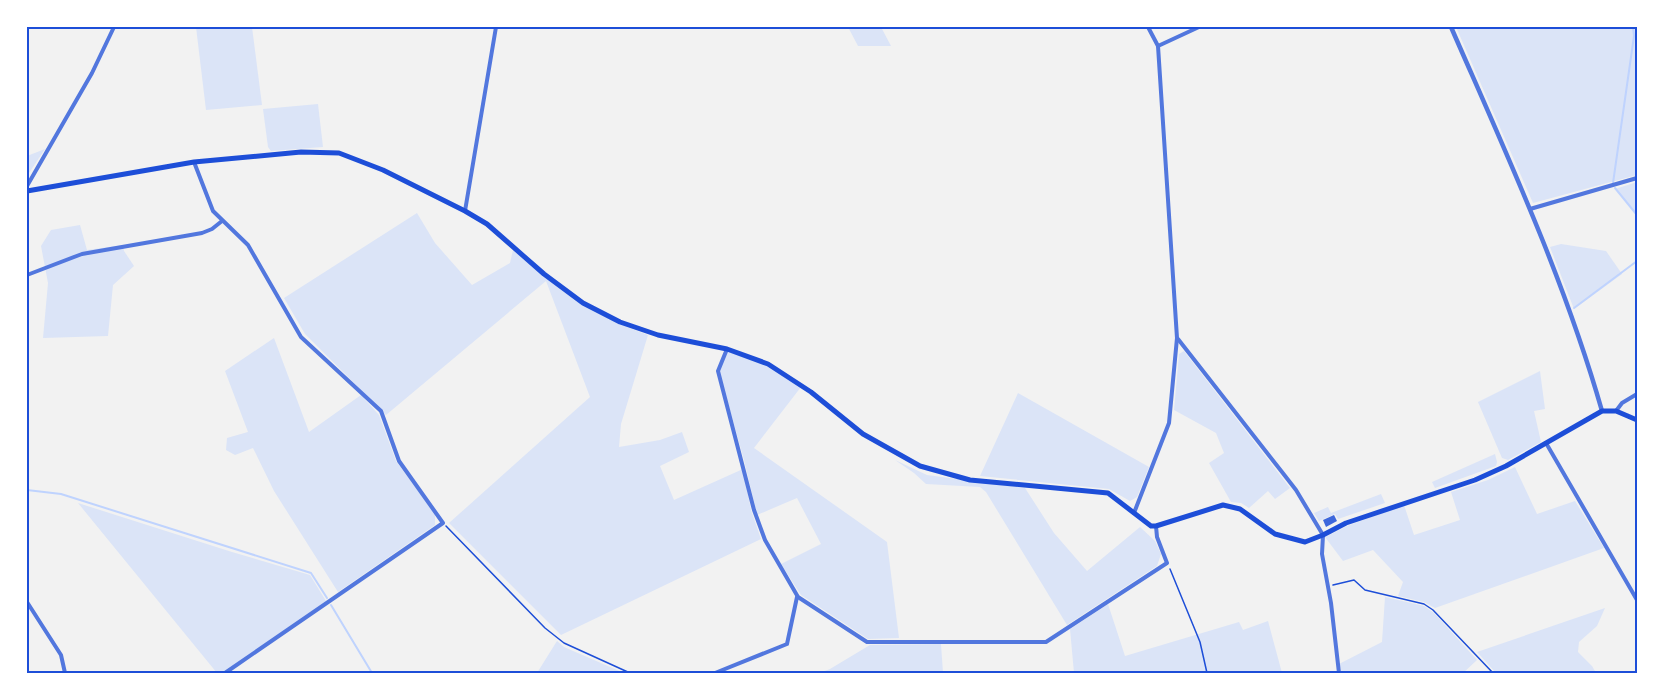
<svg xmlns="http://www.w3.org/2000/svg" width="1664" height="700" viewBox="0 0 1664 700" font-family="Commissioner,sans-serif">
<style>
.green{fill:#dbe4f7}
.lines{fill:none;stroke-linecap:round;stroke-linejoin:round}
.stream{stroke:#bfd3fe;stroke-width:2}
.building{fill:#3d67dc}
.path{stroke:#1d4ed8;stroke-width:1.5}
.minor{stroke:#5277de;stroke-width:4}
.tertiary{stroke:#5277de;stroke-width:4.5}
.secondary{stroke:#1d4ed8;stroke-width:5}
.neatline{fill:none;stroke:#1d4ed8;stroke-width:2}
</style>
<rect width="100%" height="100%" fill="#f2f2f2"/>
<!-- green -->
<g class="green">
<path d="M 196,27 L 252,27 L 262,105 L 206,110 Z"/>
<path d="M 848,27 L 881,27 L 891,46 L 858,46 Z"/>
<path d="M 1456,27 L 1637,27 L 1637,175 L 1533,203 Z"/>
<path d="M 318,104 L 323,147 L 271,151 L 268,147 L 263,109 Z"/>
<path d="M 45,149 L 27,176 L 27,156 Z"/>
<path d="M 1637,182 L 1637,215 L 1615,189 Z"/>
<path d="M 417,213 L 435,243 L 472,285 L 510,263 L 513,250 C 557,290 592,315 648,335 L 621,424 L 619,447 L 660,440 L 682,432 L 689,452 L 660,466 L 674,500 L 743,469 L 751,510 L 761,539 L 561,635 L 449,523 L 590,397 L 546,281 L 386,415 L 305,334 L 284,298 Z"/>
<path d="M 80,225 L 87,250 L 123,245 L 124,251 L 134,266 L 113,285 L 108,336 L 43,338 L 48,283 L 41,246 L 51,230 Z"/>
<path d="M 1561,244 L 1606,251 L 1622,274 L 1574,309 L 1550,247 Z"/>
<path d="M 274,338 L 309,432 L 361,395 L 379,415 L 396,461 L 435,514 L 435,525 L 338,592 L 274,491 L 253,448 L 235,455 L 226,450 L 227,438 L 248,432 L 225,371 Z"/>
<path d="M 727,351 L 767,365 L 801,387 L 754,448 L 887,542 L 899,638 L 868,639 L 801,595 L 781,564 L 821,544 L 797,498 L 757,515 L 744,460 L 719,371 Z"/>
<path d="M 1184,351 L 1290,488 L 1275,499 L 1268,491 L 1249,508 L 1241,503 L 1231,502 L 1209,463 L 1224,453 L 1216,433 L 1174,410 L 1179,354 Z"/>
<path d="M 1540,371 L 1545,409 L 1534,411 L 1541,442 L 1508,460 L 1502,458 L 1478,402 Z"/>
<path d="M 1018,393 L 1149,467 L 1137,497 L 1130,501 L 1109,489 L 980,476 Z"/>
<path d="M 1495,454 L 1497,462 L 1496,466 L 1435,488 L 1432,482 Z"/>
<path d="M 895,460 L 927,475 L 1025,488 L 1054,533 L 1087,571 L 1140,527 L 1155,541 L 1161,554 L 1157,566 L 1067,625 L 986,492 L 980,487 L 926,484 L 914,473 Z"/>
<path d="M 1515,467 L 1537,514 L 1575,501 L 1604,548 L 1435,608 L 1424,602 L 1398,596 L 1403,582 L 1373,550 L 1343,561 L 1325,537 L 1347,526 L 1404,505 L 1414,535 L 1460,520 L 1451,492 L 1488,480 Z"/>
<path d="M 1381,494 L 1385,503 L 1338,519 L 1335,514 L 1319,521 L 1314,513 L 1328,507 L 1331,513 Z"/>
<path d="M 78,503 L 232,552 L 310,575 L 326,601 L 223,673 L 217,673 Z"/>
<path d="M 1385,597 L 1424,606 L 1434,613 L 1477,660 L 1463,673 L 1342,673 L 1339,664 L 1382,642 Z"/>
<path d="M 1108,604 L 1125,656 L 1239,622 L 1243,630 L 1268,621 L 1282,673 L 1074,673 L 1070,629 Z"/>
<path d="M 1605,608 L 1597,626 L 1579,642 L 1578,652 L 1592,666 L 1596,673 L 1496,673 L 1477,652 Z"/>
<path d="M 557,641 L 564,647 L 624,673 L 537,673 Z"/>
<path d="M 941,644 L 943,673 L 819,673 L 830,669 L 870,645 Z"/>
</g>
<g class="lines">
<!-- stream -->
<g class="stream">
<path d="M 1613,183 L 1634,36 L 1633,27"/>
<path d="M 1615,188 L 1637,215"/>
<path d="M 1574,308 L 1637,261"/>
<path d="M 27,490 L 61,494 L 311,573 L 327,598"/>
<path d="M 331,605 L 372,673"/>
</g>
</g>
<!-- building -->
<path class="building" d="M 1334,515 L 1337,521 L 1326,527 L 1323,520 Z"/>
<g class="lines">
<!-- path -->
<g class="path">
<path d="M 446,526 L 545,628 L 564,643 L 630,673"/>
<path d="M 1170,569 L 1200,642 L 1207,673"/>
<path d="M 1333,585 L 1354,580 L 1365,590 L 1424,604 L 1433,610 L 1493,673"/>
</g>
<!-- minor -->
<g class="minor">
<path d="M 1158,46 L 1199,27"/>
<path d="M 194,162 L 213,211 L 248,245 L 301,337 L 381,411 L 399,461 L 443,523 L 225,673"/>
<path d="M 27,186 L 92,73 L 114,27"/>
<path d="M 1530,209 L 1637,178"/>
<path d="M 465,211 L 496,27"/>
<path d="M 27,275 L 82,254 L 202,233 L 212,229 L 222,221"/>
<path d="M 1178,339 L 1282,472 L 1296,490 L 1323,535 L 1322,554 L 1331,603 L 1339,673"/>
<path d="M 727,349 L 718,371 L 754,510 L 765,540 L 798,597 L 867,642 L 1046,642 L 1167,563 L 1157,537 L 1156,526"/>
<path d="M 1616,411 L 1622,403 L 1637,394"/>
<path d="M 1546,443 L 1637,600"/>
<path d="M 1134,513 L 1169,423 L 1177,338 L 1158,46 L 1148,27"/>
<path d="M 27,602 L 61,655 L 65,673"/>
<path d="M 715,673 L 787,644 L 797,597"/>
</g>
<!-- tertiary -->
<path class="tertiary" d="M 1451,27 C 1506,153 1564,278 1602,411"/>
<!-- secondary -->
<path class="secondary" d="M 27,191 L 194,162 L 301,152 L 339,153 L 383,170 L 465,211 L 487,224 L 544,274 L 583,303 L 620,322 L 658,335 L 727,349 L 768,364 L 811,392 L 863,434 L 920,466 L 970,480 L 1108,493 L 1151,526 L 1156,526 L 1223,505 L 1240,509 L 1275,534 L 1305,542 L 1323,535 L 1346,523 L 1475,480 L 1506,466 L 1602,411 L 1616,411 L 1637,420"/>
</g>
<!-- border -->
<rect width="1664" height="700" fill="none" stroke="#ffffff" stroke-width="57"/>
<rect x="28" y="28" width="1608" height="644" class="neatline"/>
</svg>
